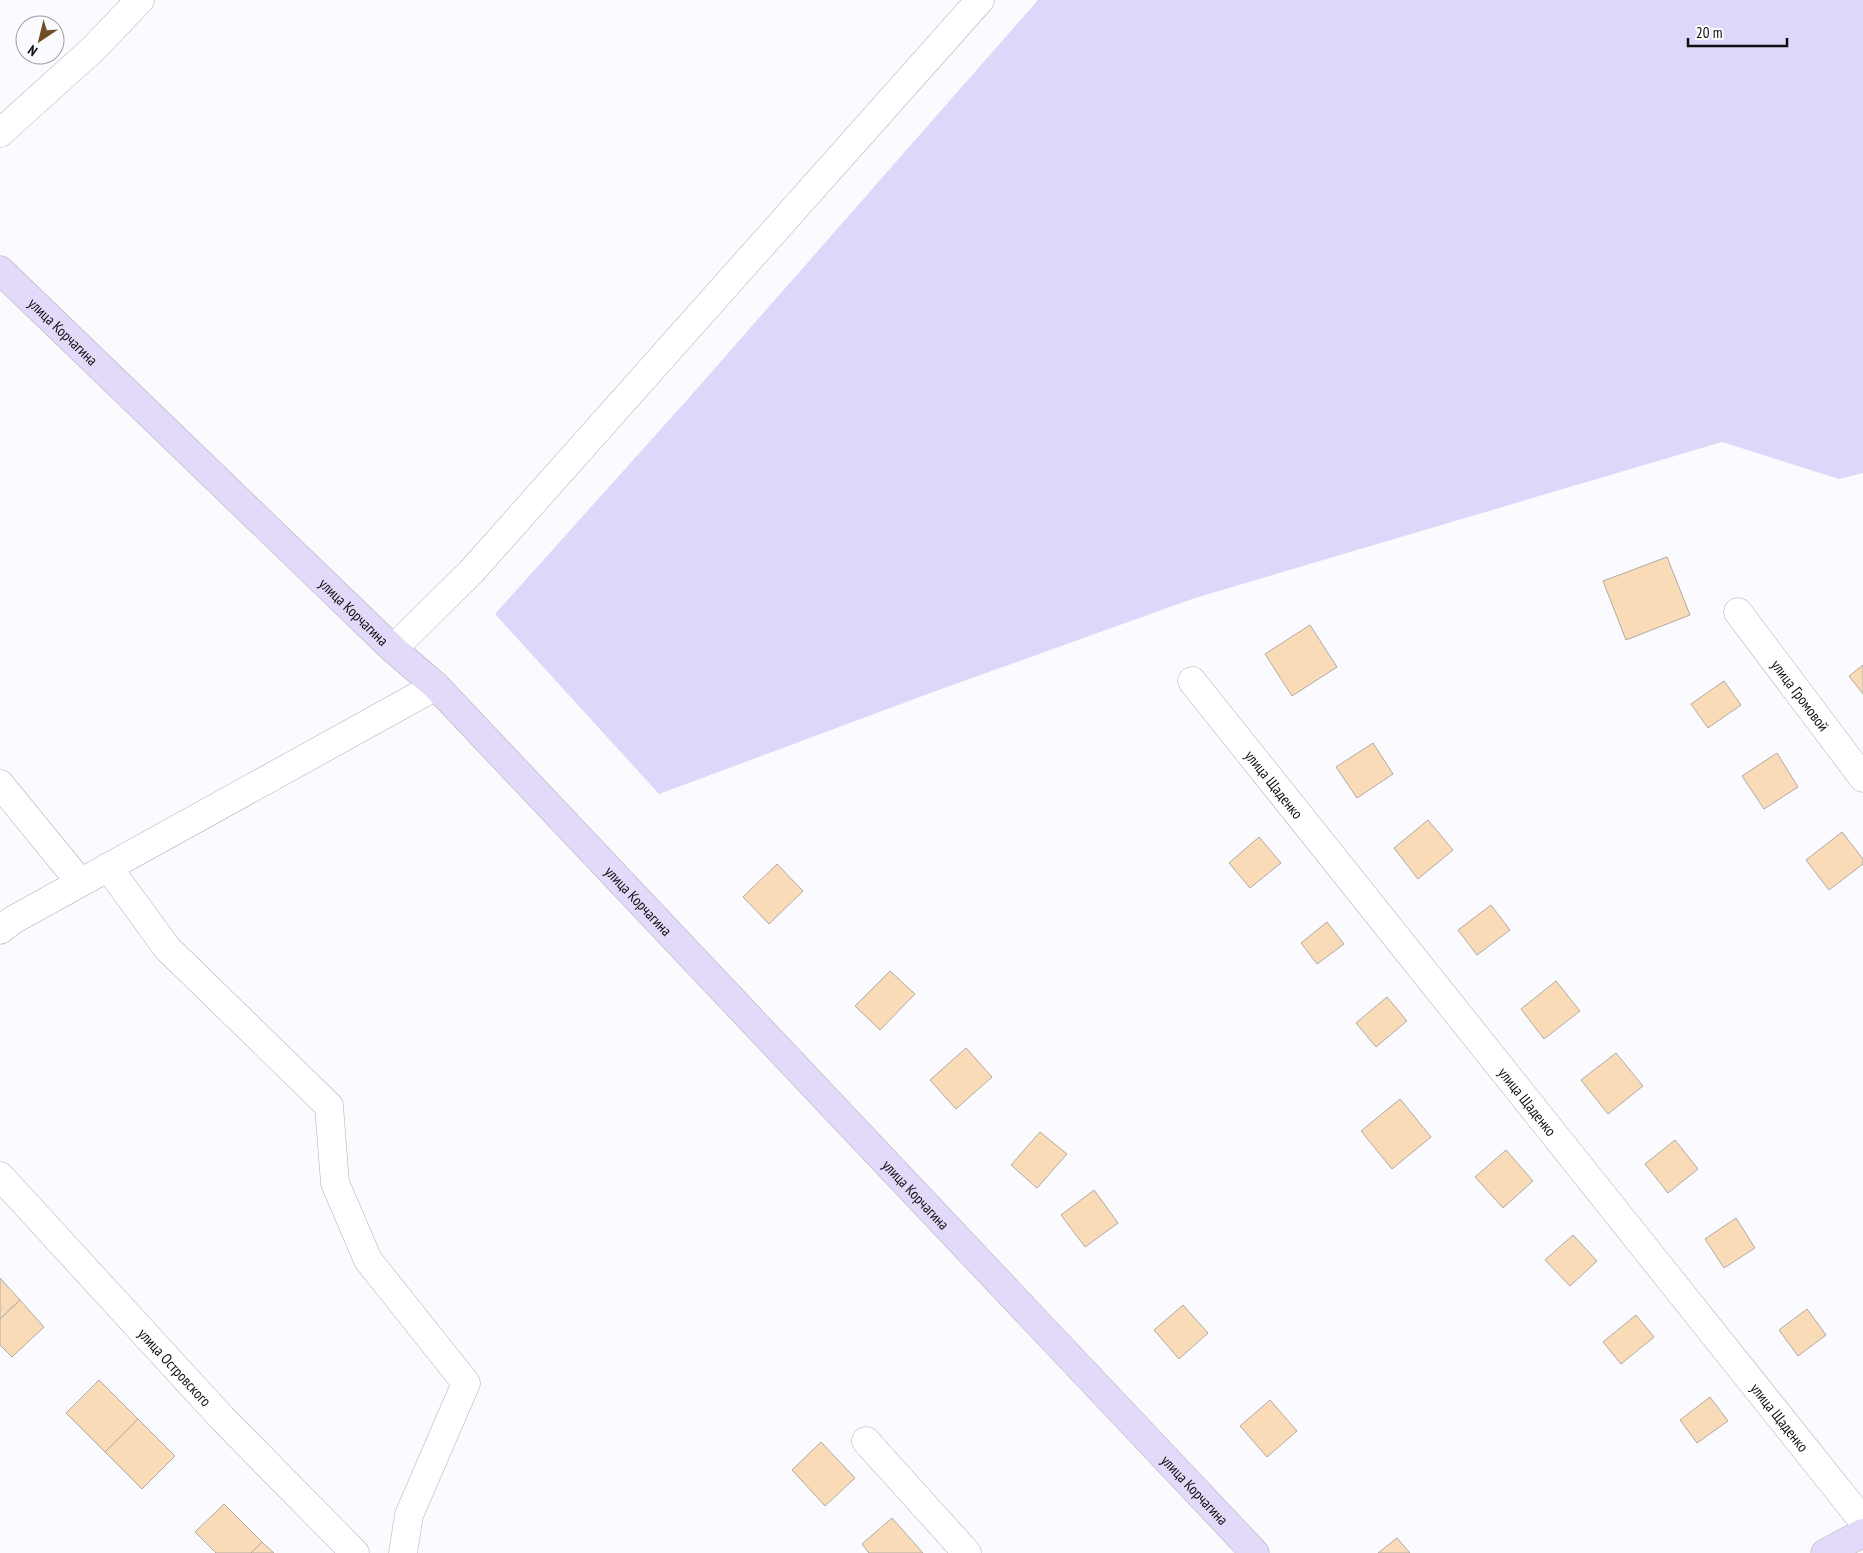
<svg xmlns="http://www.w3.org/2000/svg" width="1863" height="1553" viewBox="0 0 1863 1553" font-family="'PT Sans Narrow',sans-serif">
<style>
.green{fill:#ded7fa}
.building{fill:#f9dbb8;stroke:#b0aaa3}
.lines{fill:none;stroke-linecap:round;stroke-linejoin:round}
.street-casing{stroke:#b1afb8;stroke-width:29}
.secondary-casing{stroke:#b1afb8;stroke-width:29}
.street{stroke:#fff;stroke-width:28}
.secondary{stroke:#e2daf8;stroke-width:28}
.labels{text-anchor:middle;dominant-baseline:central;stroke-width:4.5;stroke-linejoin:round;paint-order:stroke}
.street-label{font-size:15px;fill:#0f0e11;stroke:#fbfafe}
</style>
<rect width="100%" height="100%" fill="#fbfafe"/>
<!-- green -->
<path class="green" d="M 1038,0 L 1863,0 L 1863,473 L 1839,479 L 1722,442 L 1195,598 L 944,688 L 659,794 L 495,614 L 695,391 Z"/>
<!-- building -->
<g class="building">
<path d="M 1667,557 L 1690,615 L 1626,640 L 1603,581 Z"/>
<path d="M 1310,625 L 1337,667 L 1292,696 L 1265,654 Z"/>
<path d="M 1863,665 L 1863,694 L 1849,676 Z"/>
<path d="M 1724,681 L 1741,705 L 1708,728 L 1691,704 Z"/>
<path d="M 1373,743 L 1393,774 L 1357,798 L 1336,767 Z"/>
<path d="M 1777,753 L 1798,787 L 1764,809 L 1742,776 Z"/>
<path d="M 1428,820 L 1453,850 L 1418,879 L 1394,848 Z"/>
<path d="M 1842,832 L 1863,859 L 1863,864 L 1829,890 L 1806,860 Z"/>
<path d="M 1259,837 L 1281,863 L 1250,888 L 1229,863 Z"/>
<path d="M 777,864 L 803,891 L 769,924 L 743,897 Z"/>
<path d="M 1491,905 L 1510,930 L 1477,955 L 1458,930 Z"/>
<path d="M 1327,922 L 1344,944 L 1317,964 L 1301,943 Z"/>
<path d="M 890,971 L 915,994 L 880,1030 L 855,1006 Z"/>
<path d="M 1556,981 L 1580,1011 L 1544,1039 L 1521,1009 Z"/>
<path d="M 1387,997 L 1407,1021 L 1376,1047 L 1356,1023 Z"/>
<path d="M 966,1048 L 992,1077 L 956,1109 L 930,1080 Z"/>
<path d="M 1616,1053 L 1643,1086 L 1608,1114 L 1581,1080 Z"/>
<path d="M 1400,1099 L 1431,1137 L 1392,1169 L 1361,1131 Z"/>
<path d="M 1040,1132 L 1067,1154 L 1037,1188 L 1011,1165 Z"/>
<path d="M 1675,1140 L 1698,1169 L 1668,1193 L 1645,1164 Z"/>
<path d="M 1506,1150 L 1533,1181 L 1503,1208 L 1475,1177 Z"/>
<path d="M 1094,1190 L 1118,1223 L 1085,1247 L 1061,1215 Z"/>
<path d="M 1736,1218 L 1755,1248 L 1724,1268 L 1705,1239 Z"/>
<path d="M 1573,1235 L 1597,1261 L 1570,1286 L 1545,1260 Z"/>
<path d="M 0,1278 L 20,1300 L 0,1319 Z"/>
<path d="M 20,1300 L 44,1327 L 12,1357 L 0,1345 L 0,1319 Z"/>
<path d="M 1183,1305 L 1208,1333 L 1179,1359 L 1154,1330 Z"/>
<path d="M 1807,1309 L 1826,1335 L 1798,1356 L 1779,1330 Z"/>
<path d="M 1636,1315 L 1654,1337 L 1621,1364 L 1603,1342 Z"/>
<path d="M 99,1380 L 138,1419 L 105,1452 L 66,1413 Z"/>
<path d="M 1710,1397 L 1728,1421 L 1697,1443 L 1680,1420 Z"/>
<path d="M 1270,1400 L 1297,1431 L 1267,1457 L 1240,1426 Z"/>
<path d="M 138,1419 L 175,1456 L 142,1489 L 105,1452 Z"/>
<path d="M 821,1442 L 855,1478 L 825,1506 L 792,1470 Z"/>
<path d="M 224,1504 L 262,1542 L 251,1553 L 216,1553 L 195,1532 Z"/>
<path d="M 892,1518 L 923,1553 L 869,1553 L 862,1544 Z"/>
<path d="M 1397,1538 L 1410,1553 L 1378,1553 Z"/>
<path d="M 262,1542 L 274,1553 L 251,1553 Z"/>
</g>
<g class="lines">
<defs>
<g id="street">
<path d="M 0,133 L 92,50 L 140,0"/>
<path id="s1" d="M 1738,612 L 1863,778"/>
<path d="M 393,649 L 471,572 L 980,0"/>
<path id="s2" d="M 1192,681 L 1863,1521"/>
<path d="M 0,784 L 80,882"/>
<path d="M 108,867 L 167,948 L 329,1106 L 335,1183 L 368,1260 L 466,1383 L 409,1515 L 403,1553"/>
<path d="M 0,930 L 13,920 L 436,686"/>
<path id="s3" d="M 0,1176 L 222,1418 L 355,1553"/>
<path d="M 866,1441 L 967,1553"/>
</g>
<g id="secondary">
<path id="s4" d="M 0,270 L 393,649 L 436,686 L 1255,1553"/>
<path d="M 1825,1553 L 1863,1533"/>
</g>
</defs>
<!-- street casing -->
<use href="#street" class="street-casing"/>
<!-- secondary casing -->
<use href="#secondary" class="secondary-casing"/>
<!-- street -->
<use href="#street" class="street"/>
<!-- secondary -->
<use href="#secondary" class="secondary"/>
</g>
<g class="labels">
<!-- street labels -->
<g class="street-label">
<text stroke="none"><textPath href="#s4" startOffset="88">улица Корчагина</textPath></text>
<text stroke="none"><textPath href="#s4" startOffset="492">улица Корчагина</textPath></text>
<text stroke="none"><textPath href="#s1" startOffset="104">улица Громовой</textPath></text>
<text stroke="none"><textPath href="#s2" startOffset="132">улица Щаденко</textPath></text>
<text stroke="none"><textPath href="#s4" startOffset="898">улица Корчагина</textPath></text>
<text stroke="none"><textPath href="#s2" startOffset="538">улица Щаденко</textPath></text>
<text stroke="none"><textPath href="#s4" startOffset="1302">улица Корчагина</textPath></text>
<text stroke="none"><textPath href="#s3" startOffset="259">улица Островского</textPath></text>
<text stroke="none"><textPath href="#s2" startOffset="942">улица Щаденко</textPath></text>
<text stroke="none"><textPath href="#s4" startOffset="1708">улица Корчагина</textPath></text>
</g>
</g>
<!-- north arrow -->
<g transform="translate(40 40) rotate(215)"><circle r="24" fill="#fbfafe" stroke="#9d9c9f"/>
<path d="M0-4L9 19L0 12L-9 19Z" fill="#6f4e25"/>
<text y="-8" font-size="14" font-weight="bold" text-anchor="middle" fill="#0f0e11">N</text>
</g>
<!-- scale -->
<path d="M1688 38v8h99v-8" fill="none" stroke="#0f0e11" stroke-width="2.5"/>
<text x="1696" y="38" font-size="15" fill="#0f0e11" stroke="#fbfafe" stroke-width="4" paint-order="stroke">20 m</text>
</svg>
